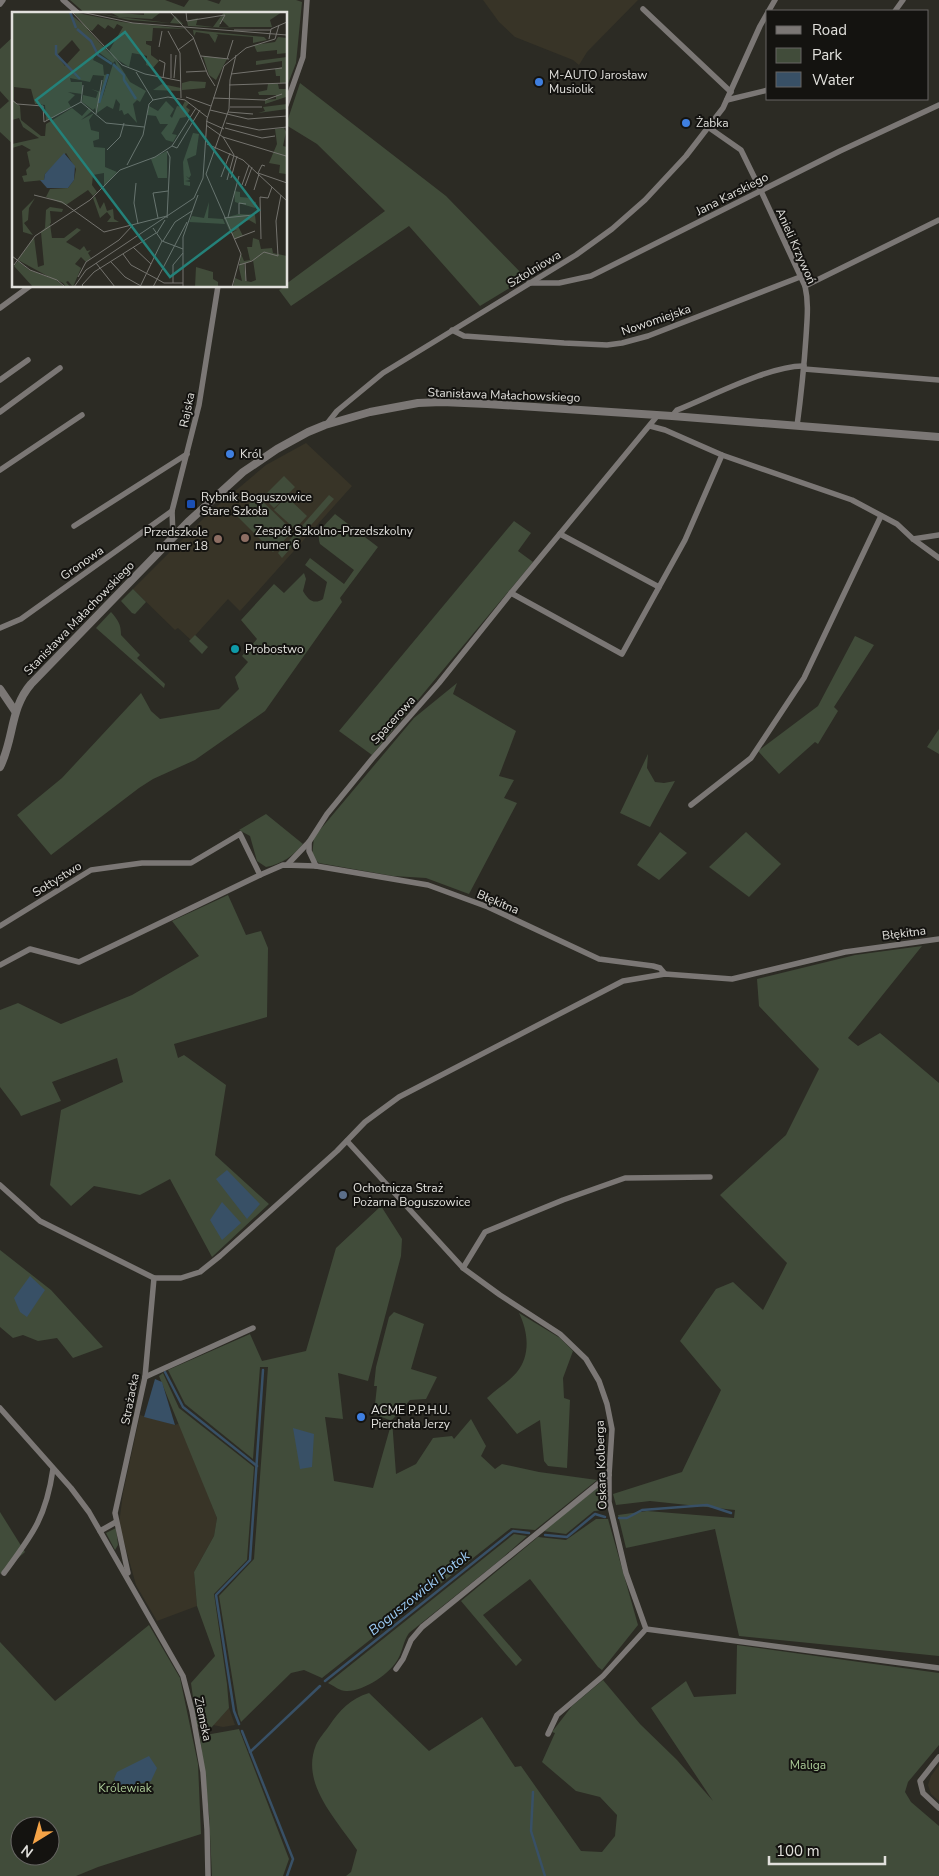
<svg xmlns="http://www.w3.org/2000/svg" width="939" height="1876" viewBox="0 0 939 1876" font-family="'Nunito Sans',sans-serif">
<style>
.built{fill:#383427}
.green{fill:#414c3a;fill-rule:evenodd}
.water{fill:#385066}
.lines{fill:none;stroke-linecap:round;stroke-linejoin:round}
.stream{stroke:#385066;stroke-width:2.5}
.minor{stroke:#7b7775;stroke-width:5.5}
.tertiary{stroke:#7b7775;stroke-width:8}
.shop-dot{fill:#3f7fe0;stroke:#141310;stroke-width:2}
.transit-dot{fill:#1a4fb4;stroke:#141310;stroke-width:2}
.education-dot{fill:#8d6e63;stroke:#141310;stroke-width:2}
.culture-dot{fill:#0f9aa8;stroke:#141310;stroke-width:2}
.service-dot{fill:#5c6f8a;stroke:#141310;stroke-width:2}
.labels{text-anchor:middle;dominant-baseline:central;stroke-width:4;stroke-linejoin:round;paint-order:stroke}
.poi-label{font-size:12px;fill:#e1e0dc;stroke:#141310;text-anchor:start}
.street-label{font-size:12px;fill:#e1e0dc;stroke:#141310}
.park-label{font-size:12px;fill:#abca97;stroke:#141310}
.water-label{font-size:14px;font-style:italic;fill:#9ccbf5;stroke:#141310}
.inset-river{fill:none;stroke:#385066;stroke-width:2.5}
.inset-road{fill:none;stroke:#74736e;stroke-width:1}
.view{fill:#248179;fill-opacity:0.15;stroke:#248179;stroke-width:2.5}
.inset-edge{fill:none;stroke:#e1e0dc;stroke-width:2.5}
</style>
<rect width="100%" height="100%" fill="#2c2b24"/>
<!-- built -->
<g class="built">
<path d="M 483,0 L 638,0 L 587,52 L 579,65 L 573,60 L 515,37 L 499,22 Z"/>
<path d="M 306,443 L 352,486 L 240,611 L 228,599 L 191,640 L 178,628 L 175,630 L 133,589 L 209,513 L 266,465 Z"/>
<path d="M 140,1415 L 175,1425 L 180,1423 L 217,1518 L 214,1536 L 194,1572 L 197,1606 L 157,1621 L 136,1585 L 119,1524 L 123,1493 Z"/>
<path d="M 229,1708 L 235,1725 L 223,1727 L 213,1725 Z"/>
<path d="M 939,1765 L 939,1801 L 931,1794 L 928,1785 L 931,1776 Z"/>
</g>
<!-- green -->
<g class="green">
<path d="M 70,0 L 165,0 L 184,7 L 189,0 L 207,0 L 219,4 L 221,0 L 296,0 L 302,2 L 296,63 L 286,89 L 286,14 L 86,14 Z"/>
<path d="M 14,36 L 14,145 L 0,132 L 0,109 L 9,101 L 0,91 L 0,49 Z"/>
<path d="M 300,83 L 446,196 L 526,278 L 480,306 L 409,226 L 291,306 L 279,290 L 286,286 L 286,284 L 385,211 L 317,144 L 286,125 Z"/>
<path d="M 284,476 L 295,487 L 286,496 L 307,516 L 295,529 L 274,510 L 284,499 L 274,508 L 263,497 Z"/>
<path d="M 329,495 L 334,499 L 282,558 L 278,553 Z"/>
<path d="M 257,496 L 293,531 L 273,552 L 237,516 Z"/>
<path d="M 335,514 L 378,547 L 340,598 L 342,602 L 265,711 L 195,760 L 153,779 L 139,788 L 51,855 L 17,815 L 62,778 L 141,693 L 151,711 L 160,719 L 219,709 L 239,689 L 235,677 L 248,662 L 242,656 L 257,639 L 241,620 L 274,584 L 284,593 L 304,573 L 306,579 L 303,591 C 308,600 314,605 323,599 L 327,582 L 305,565 L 310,558 L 344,584 L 354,570 L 320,544 C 315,532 327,523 335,514 Z"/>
<path d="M 514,521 L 531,533 L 518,551 L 533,562 L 372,755 L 339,731 Z"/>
<path d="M 133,589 L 146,602 L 135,614 L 132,613 L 121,601 Z"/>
<path d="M 111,612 C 118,620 121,624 121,635 L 140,655 L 137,658 L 165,684 L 164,688 L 96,628 Z"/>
<path d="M 195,635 L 208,647 L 202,654 L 189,641 Z"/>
<path d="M 855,636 L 874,645 L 834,707 L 838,711 L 818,744 L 815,742 L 779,774 L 758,751 L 818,706 Z"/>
<path d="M 457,683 L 453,694 L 516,731 L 499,776 L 514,780 L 504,798 L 517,803 L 469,894 L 426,878 L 393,876 L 319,863 L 312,857 L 314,837 L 414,718 Z"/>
<path d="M 939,729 L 939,754 L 927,747 Z"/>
<path d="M 648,754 L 647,768 L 655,782 L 664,783 L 675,781 L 650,827 L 620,813 Z"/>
<path d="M 266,814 L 303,844 C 293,856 282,864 266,867 L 257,861 L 250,836 L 239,830 Z"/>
<path d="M 660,832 L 687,853 L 659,880 L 637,865 Z"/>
<path d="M 746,832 L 781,864 L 749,897 L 709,867 Z"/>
<path d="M 228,895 L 246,935 L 261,931 L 268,948 L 267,1017 L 174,1044 L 178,1058 L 184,1055 L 226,1085 L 215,1155 L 269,1204 L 212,1257 L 170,1179 L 140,1195 L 94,1186 L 71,1206 L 50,1185 L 61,1110 L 123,1082 L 117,1058 L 52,1082 L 61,1101 L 21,1116 L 19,1112 L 0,1087 L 0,1010 L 18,1003 L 61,1024 L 132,995 L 199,956 L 172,921 Z"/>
<path d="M 922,946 L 848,1038 L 858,1046 L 880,1033 L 939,1083 L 939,1656 L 739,1636 L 715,1529 L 626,1548 L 618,1515 L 647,1511 L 734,1518 L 735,1510 L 650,1501 L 616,1505 L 613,1494 L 682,1472 L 721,1390 L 680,1341 L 716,1289 L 733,1282 L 763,1310 L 787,1263 L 720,1195 L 786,1135 L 819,1069 L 759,1006 L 757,979 L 855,955 Z"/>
<path d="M 381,1206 L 402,1239 L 401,1256 L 368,1381 L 338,1373 L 343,1419 L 325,1417 L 334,1481 L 373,1488 L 392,1421 L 374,1414 L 377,1386 L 374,1386 L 376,1367 L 389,1317 L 394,1312 L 424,1324 L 411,1369 L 437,1377 L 426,1399 L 410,1400 L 392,1420 L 396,1474 L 416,1464 L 433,1438 L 452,1436 L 454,1439 L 471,1419 L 486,1446 L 481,1456 L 495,1469 L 502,1464 L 539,1472 L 597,1480 L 535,1530 L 511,1528 L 322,1678 L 304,1670 L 291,1673 L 241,1722 L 238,1714 L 219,1596 L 254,1559 L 268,1367 L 260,1367 L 253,1459 L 185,1404 L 168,1370 L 250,1334 L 262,1361 L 306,1351 L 336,1248 Z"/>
<path d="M 0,1250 L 51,1290 L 103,1347 L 73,1358 L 57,1338 L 38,1341 L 23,1335 L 13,1338 L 0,1327 Z"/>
<path d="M 519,1313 L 560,1338 L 573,1351 L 563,1378 L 564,1398 L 570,1400 L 567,1468 L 548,1466 L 544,1461 L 540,1420 L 517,1434 L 487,1398 C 496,1389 509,1382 517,1372 C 531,1355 528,1331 519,1313 Z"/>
<path d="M 163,1373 L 179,1408 L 254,1467 L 247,1560 L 214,1594 L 227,1684 L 229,1708 L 211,1728 L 204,1731 L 197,1726 L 191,1683 L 215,1656 L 197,1606 L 194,1572 L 214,1536 L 217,1518 L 159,1376 Z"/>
<path d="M 605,1482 L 607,1510 L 594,1511 L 566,1534 L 543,1531 Z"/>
<path d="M 0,1512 L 25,1552 L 0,1574 Z"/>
<path d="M 596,1519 L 608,1519 L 638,1625 L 602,1670 L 598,1667 L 530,1579 L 483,1615 L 522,1660 L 516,1666 L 461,1601 L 538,1537 L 566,1540 Z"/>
<path d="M 116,1528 L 118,1545 L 115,1550 L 106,1533 Z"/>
<path d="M 514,1534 L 527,1536 L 500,1560 L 409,1633 C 403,1642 403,1650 398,1659 C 391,1673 363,1692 346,1691 C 340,1691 334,1686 328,1683 Z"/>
<path d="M 149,1625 L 180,1678 L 198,1764 L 201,1834 L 98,1867 L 76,1876 L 0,1876 L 0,1642 L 55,1701 ZM 20,1826 L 50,1826 L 50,1856 L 20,1856 Z"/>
<path d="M 737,1645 L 939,1673 L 939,1745 L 908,1782 L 905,1792 L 911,1802 L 939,1826 L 939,1876 L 346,1876 L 351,1872 L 357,1850 C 337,1820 300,1784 316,1745 C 319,1738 325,1732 329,1726 C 339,1711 351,1698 369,1693 L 429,1751 L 482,1717 L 515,1767 L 521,1766 L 581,1851 L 602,1852 L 615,1836 L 617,1815 L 600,1797 L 576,1791 L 542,1762 L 555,1733 L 552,1732 L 572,1706 L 603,1680 L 640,1724 L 677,1760 L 713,1801 L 651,1708 L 686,1681 L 694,1697 L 736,1694 Z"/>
<path d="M 239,1729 L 289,1859 L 283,1876 L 212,1876 L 209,1814 L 200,1736 Z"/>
</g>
<!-- water -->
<g class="water">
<path d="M 227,1170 L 260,1204 L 247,1219 L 216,1179 Z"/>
<path d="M 222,1202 L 241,1223 L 222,1240 L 210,1220 Z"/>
<path d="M 30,1276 L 45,1290 L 27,1317 L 20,1312 L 14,1298 Z"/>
<path d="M 155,1379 L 162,1382 L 175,1425 L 144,1417 Z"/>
<path d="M 293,1428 L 314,1434 L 312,1467 L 300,1469 Z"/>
<path d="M 149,1756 L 157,1768 L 151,1781 L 121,1788 L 114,1779 L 117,1772 Z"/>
</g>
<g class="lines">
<!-- stream -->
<g class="stream">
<path d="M 165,1372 L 183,1407 L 257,1466"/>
<path d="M 619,1518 L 627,1518 L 642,1510 L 707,1505 L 731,1513"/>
<path d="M 545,1535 L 567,1537 L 595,1514 L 605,1517"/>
<path d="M 325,1681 L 513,1531 L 529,1533"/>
<path d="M 239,1724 L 234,1711 L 216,1595 L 250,1560 L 263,1370"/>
<path d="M 242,1731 L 293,1859 L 287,1876"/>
<path d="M 250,1752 L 320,1686"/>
<path d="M 533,1792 L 531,1831 L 545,1876"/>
</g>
<!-- minor -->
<g class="minor">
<path d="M 63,0 L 79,14"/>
<path d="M 0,4 L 3,0"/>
<path d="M 643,9 L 731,92"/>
<path d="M 895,11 L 903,0"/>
<path d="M 727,100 L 768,90"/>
<path d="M 286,105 L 303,57 L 307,0"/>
<path d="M 708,127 L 741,150 L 761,191 L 805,286 C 809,303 807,320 806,337 C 804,367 801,396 797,426"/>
<path d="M 529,283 L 559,283 L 591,276 L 840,151 L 939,105"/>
<path d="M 805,286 L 939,220"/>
<path d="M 0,308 L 30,286"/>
<path d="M 452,330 L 464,336 L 564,343 L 607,345 L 622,343 L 648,336 L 800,277"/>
<path d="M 804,369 L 939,380"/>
<path d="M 0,380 L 28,360"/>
<path d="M 0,412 L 60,368"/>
<path d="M 672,416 L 677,410 C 710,397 771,365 804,366"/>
<path d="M 326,425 L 337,411 L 383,373 L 576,255 L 612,229 L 645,200 L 686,156 L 723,108 L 760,26 L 775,0"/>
<path d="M 650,426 L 665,430 L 722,455 L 852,500 L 897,524 L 913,539 L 939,558"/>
<path d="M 0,470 L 82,415"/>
<path d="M 74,526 L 187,454"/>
<path d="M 560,534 L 659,587"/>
<path d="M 173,537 L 172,511 L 199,405 L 218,286"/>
<path d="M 913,539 L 939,535"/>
<path d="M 511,593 L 622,654 L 685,540 L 722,455"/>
<path d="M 0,628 L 21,619 L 172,511"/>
<path d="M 691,805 L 751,758 L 804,678 L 881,516"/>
<path d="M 287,865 L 309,842"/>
<path d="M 316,866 L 309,851 L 309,842 L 327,814 L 372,759 L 439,683 L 511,593 L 658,415"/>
<path d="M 0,926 L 91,870 L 142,863 L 191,863 L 240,834 L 260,875 L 283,865 L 316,866 L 428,885 L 488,907 L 599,959 L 653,966 L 660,968 L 665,974"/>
<path d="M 0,965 L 30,949 L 79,962 L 260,875"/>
<path d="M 347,1141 L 463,1268 L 500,1295 L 560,1334 L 586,1359 L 599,1381 L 607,1404 L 612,1429 L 609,1475 L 609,1502 L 626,1573 L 646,1629 L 939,1668"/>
<path d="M 0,1185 L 40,1221 L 154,1278 L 181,1278 L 200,1272 L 220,1256 L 337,1151 L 365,1122 L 399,1097 L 623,981 L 665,974 L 732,979 L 845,952 L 939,939"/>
<path d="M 463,1268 L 485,1232 L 563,1200 L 625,1178 L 710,1177"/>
<path d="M 145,1377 L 253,1328"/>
<path d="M 0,1408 L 71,1488 L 89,1512 L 183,1676 L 192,1711 L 203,1772 L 207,1829 L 208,1876"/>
<path d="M 100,1531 L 116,1522"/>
<path d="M 4,1573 C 32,1535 46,1518 53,1469"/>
<path d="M 128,1573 L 115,1513 L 145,1377 L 154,1278"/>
<path d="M 396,1669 L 403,1659 L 411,1640 L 422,1627 L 609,1475"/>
<path d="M 548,1734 L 557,1715 L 603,1676 L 646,1629"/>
<path d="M 939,1757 L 920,1781 L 923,1793 L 939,1808"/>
</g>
<!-- tertiary -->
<g class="tertiary">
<path d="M 0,689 L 15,711"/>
<path d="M 0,767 C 14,739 10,708 31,684 L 188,522 L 243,472 L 277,449 L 308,432 L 325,425 L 370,412 L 418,403 L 442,402 L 487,404 L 672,416 L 939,437"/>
</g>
</g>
<!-- markers -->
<g class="shop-dot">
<circle cx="539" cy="82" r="5"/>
<circle cx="686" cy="123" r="5"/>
<circle cx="230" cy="454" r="5"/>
<circle cx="361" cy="1417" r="5"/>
</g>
<rect class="transit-dot" x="186" y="499" width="10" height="10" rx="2.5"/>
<g class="education-dot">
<circle cx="245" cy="538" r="5"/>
<circle cx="218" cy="539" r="5"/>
</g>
<circle class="culture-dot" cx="235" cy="649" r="5"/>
<circle class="service-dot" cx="343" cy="1195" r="5"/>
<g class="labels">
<!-- poi labels -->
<g class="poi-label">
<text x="549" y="75">M-AUTO Jarosław<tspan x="549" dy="14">Musiolik</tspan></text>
<text x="696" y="123">Żabka</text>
<text x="240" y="454">Król</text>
<text x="201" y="497">Rybnik Boguszowice<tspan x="201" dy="14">Stare Szkoła</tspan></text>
<text x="255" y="531">Zespół Szkolno-Przedszkolny<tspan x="255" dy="14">numer 6</tspan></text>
<text x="208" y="532" text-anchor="end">Przedszkole<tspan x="208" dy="14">numer 18</tspan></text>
<text x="245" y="649">Probostwo</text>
<text x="353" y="1188">Ochotnicza Straż<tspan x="353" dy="14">Pożarna Boguszowice</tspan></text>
<text x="371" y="1410">ACME P.P.H.U.<tspan x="371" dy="14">Pierchała Jerzy</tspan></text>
</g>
<!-- street labels -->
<g class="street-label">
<text transform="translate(732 194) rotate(-27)">Jana Karskiego</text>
<text transform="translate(796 246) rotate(66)">Anieli Krzywoń</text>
<text transform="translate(534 269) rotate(-31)">Sztolniowa</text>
<text transform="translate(656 320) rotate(-19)">Nowomiejska</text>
<text transform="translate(504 395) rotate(2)">Stanisława Małachowskiego</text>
<text transform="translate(187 410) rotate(-78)">Rajska</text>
<text transform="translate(82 563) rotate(-35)">Gronowa</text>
<text transform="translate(79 618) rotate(-46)">Stanisława Małachowskiego</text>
<text transform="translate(393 720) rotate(-48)">Spacerowa</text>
<text transform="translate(57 879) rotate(-32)">Sołtystwo</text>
<text transform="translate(498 902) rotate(23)">Błękitna</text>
<text transform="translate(904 933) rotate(-7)">Błękitna</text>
<text transform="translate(130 1399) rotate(-79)">Strażacka</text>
<text transform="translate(601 1465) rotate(-92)">Oskara Kolberga</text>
<text transform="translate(203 1719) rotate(78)">Ziemska</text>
</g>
<!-- park labels -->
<g class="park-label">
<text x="808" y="1765">Maliga</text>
<text x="125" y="1788">Królewiak</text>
</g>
<!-- water labels -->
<g class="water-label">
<text transform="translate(419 1593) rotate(-39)">Boguszowicki Potok</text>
</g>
</g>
<!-- overview -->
<g transform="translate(12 12)">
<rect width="275" height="275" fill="#2c2b24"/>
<path d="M 0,0 L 57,1 L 73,14 L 61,0 L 110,10 L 175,17 L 141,16 L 140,29 L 134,29 L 134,32 L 139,34 L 139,43 L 147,49 L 141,56 L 134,53 L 135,44 L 131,43 L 120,41 L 117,55 L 103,46 L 118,70 L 134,79 L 128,90 L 125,88 L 121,92 L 125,111 L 116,101 L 112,103 L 110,98 L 107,99 L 108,92 L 104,87 L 101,97 L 95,94 L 85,101 L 87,86 L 84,101 L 83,96 L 81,98 L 70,90 L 71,83 L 84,86 L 86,80 L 79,77 L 89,80 L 88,85 L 92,64 L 81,63 L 78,70 L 58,66 L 59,70 L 70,70 L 70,82 L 56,80 L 63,83 L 56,90 L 59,95 L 34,109 L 33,93 L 23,92 L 19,77 L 2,75 L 2,89 L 8,94 L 9,108 L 29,124 L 33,124 L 34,112 L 60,96 L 70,104 L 77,96 L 80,99 L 69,108 L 82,101 L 77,108 L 79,118 L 87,120 L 87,127 L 81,129 L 82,135 L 93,136 L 93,155 L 105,160 L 92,175 L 92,161 L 81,163 L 80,173 L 85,180 L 81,184 L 76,178 L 54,193 L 34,185 L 38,177 L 56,176 L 62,168 L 64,157 L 54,141 L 33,162 L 32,168 L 12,170 L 10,164 L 15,163 L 14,158 L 18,154 L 15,140 L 19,138 L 10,133 L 0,136 L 0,132 L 27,126 L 11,115 L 7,106 L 0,108 ZM 86,12 L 93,17 L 96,13 L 102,17 L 105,12 L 111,15 L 97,39 L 101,45 L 75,17 L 80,19 ZM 60,28 L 68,38 L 53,54 L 45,43 ZM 85,39 L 101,51 L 103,49 L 105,55 L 101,52 L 90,87 L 96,62 L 92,63 L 91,53 L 81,48 ZM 80,0 L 107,5 L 98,0 L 132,3 L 132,0 L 149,0 L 140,7 L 107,5 L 158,11 L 163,4 L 171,12 L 117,8 ZM 212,0 L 270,0 L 258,8 L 260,15 L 217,15 L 210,8 L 207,15 L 258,18 L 176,14 L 175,9 L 186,6 L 184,13 L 201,15 ZM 181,18 L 252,25 L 255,28 L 241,31 L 241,25 L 204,22 L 206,23 L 203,31 L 197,22 L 184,20 L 182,24 ZM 266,25 L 275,26 L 275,41 L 265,42 L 265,38 L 245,40 L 242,33 L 263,30 ZM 191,44 L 215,47 L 204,68 L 197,63 ZM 275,45 L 274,71 L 268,71 L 268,64 L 264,64 L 263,57 L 270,55 L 270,49 L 244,53 L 244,49 ZM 178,69 L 194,70 L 193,76 L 170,78 L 170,71 ZM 150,72 L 169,76 L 169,79 L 141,78 ZM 256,72 L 266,72 L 267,77 L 275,77 L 274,85 L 253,92 L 253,88 L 264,87 L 264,83 L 247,83 L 246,80 L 255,78 ZM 154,89 L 162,97 L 158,104 L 160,106 L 165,94 L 170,95 L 173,89 L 177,91 L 174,95 L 178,98 L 174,105 L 168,106 L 160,122 L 165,123 L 161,130 L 154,128 L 149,121 L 156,112 L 148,112 L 144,104 L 135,103 L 137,94 L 146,99 ZM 275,92 L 275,97 L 246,101 L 253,99 L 251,95 ZM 272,116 L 274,120 L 271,134 L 275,135 L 275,170 L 274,162 L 267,161 L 268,153 L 257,151 L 265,132 L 263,117 ZM 181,121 L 187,122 L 184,143 L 175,147 L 179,163 L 177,166 L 174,164 L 178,168 L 173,169 L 178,170 L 178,174 L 172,173 L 171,150 ZM 155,139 L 155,166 L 146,166 L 139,147 ZM 222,179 L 228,180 L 228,185 L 239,186 L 239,189 L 244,190 L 243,196 L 223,190 ZM 83,184 L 88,197 L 92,190 L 95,199 L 101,197 L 102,207 L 107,210 L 95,210 L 99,205 L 95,200 L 88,206 L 81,186 ZM 23,186 L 17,196 L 16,208 L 12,211 L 21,223 L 11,220 L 10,199 ZM 197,190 L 196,206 L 211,207 L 213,212 L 177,210 L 180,204 L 192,206 ZM 38,195 L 51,197 L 50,200 L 38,199 L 39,211 L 35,214 L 38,212 L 40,226 L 52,226 L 65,216 L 69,218 L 54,230 L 68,238 L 72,234 L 75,239 L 79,238 L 76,241 L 79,246 L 74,250 L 69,245 L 63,252 L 69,256 L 61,275 L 56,269 L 54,270 L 58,275 L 54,275 L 51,271 L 43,267 L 52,275 L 21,275 L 2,254 L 6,249 L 17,258 L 39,266 L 6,248 L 22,225 L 26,255 L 32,253 L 29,220 L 33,216 L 34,198 ZM 227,202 L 243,203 L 244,212 L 237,208 L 229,211 L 226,214 L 231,224 L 223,227 L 219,221 L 225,218 L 218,220 L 212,206 ZM 241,226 L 247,228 L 249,237 L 260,236 L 261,241 L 275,244 L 275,275 L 221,275 L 223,266 L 230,269 L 227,256 L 229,242 L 232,249 L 238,248 L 235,235 L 240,235 ZM 241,248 L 244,268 L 239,270 L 234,269 L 232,252 ZM 184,255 L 201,260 L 201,267 L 206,270 L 206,275 L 183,275 Z" fill="#414c3a" fill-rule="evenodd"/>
<path d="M 52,141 L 63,154 L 62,168 L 56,176 L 35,176 L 28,168 L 32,168 L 33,162 Z" fill="#385066"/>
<path class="inset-river" d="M 58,0 L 64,16M 65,17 L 79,29 L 86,43 L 100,52M 44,33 L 44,42 L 68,67M 101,52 L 112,63 L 112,68 L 124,87M 87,91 L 96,62"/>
<path class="inset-road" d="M 60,0 L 110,53 L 133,62 L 169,69M 69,0 L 121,11 L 275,23M 158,0 L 181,25 L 196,63 L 203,74M 174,0 L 175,9 L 213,3 L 208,12M 222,18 L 259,18M 156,19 L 168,41 L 169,86M 257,27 L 259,17 L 275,10M 147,35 L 150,19M 166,38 L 182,26M 189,44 L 217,47M 215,47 L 221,28M 147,48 L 153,51 L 151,66M 124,60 L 141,88M 174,60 L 194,59M 219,62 L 270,56M 159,66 L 159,42M 162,66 L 164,43M 217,73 L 275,71M 174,85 L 199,94M 201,86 L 253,88 L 270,82M 0,88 L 5,92 L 31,94 L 32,110 L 69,90 L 94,111 L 132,115M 69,90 L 71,73M 218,95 L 250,95M 198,98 L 236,107 L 275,104M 216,100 L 241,102M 84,102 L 90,68M 194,109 L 212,117M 214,111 L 247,118 L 275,115M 194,113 L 211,125 L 222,143 L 215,168M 213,116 L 250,126 L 263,124M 211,125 L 274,144M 195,132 L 231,148 L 275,189M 160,134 L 184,96M 95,138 L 108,125 L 112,111M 115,153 L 131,123 L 137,92 L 141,88 L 156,85 L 173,88 L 195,105M 253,154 L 250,153 L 246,161 L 275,171M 194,162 L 217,97 L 218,68 L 224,43M 194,162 L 229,242 L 220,275M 209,165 L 218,141M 219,166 L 225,144M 124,171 L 122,191 L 126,212M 230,173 L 237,153M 233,174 L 240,155M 242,178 L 247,162M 22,183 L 50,190 L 92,220 L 155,204M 227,202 L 227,191 L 234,192M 216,205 L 227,164M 146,206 L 141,181 L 156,179M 155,206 L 158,145 L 155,139M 212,206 L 241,203M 141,216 L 150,229 L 171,237M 145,221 L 153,208M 222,227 L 243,219M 249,227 L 248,185 L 256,186 L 260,175M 151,229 L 163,210 L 180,199M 121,235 L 139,252M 111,242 L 119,253 L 145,267 L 152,271 L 171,271M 0,244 L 18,258 L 45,268 L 53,275M 99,250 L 113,265 L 129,274M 84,251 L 103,275M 233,251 L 234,269M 2,253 L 23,224 L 78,188 L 108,158 L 143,145 L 160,134 L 165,136 L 188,98M 227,253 L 240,249 L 252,240 L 266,244 L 264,209 L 269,183M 66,265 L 74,250 L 107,228 L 121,213M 161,271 L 161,253 L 171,241M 62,275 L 74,258 L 182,186 L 191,166 L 195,107 L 212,54 L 234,36 L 263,27 L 267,13M 72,275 L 70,273 L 82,260 L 144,221M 128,275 L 150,229M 141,275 L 175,210M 171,275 L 171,225 L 186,183"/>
<path class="view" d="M 113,20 L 247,198 L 158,265 L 24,88 Z"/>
<rect width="275" height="275" class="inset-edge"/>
</g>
<!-- legend -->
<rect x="766" y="10" width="162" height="90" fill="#141310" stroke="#666562"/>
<rect x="776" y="26" width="25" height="8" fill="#7b7775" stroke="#666562"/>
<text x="812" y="35" font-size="15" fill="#e1e0dc">Road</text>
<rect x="776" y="48" width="25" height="15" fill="#414c3a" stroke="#666562"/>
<text x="812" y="60" font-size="15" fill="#e1e0dc">Park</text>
<rect x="776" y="72" width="25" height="15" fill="#385066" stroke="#666562"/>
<text x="812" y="85" font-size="15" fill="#e1e0dc">Water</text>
<!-- north arrow -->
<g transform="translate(35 1841) rotate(217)"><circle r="24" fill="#141310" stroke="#666562"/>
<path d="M0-4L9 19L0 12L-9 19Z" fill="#f5a346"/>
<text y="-8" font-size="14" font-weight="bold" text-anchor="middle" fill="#e1e0dc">N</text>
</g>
<!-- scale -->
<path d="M769 1856v8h116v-8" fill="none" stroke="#e1e0dc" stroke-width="2.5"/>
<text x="776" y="1856" font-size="15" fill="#e1e0dc" stroke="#141310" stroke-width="4" paint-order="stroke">100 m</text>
</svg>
